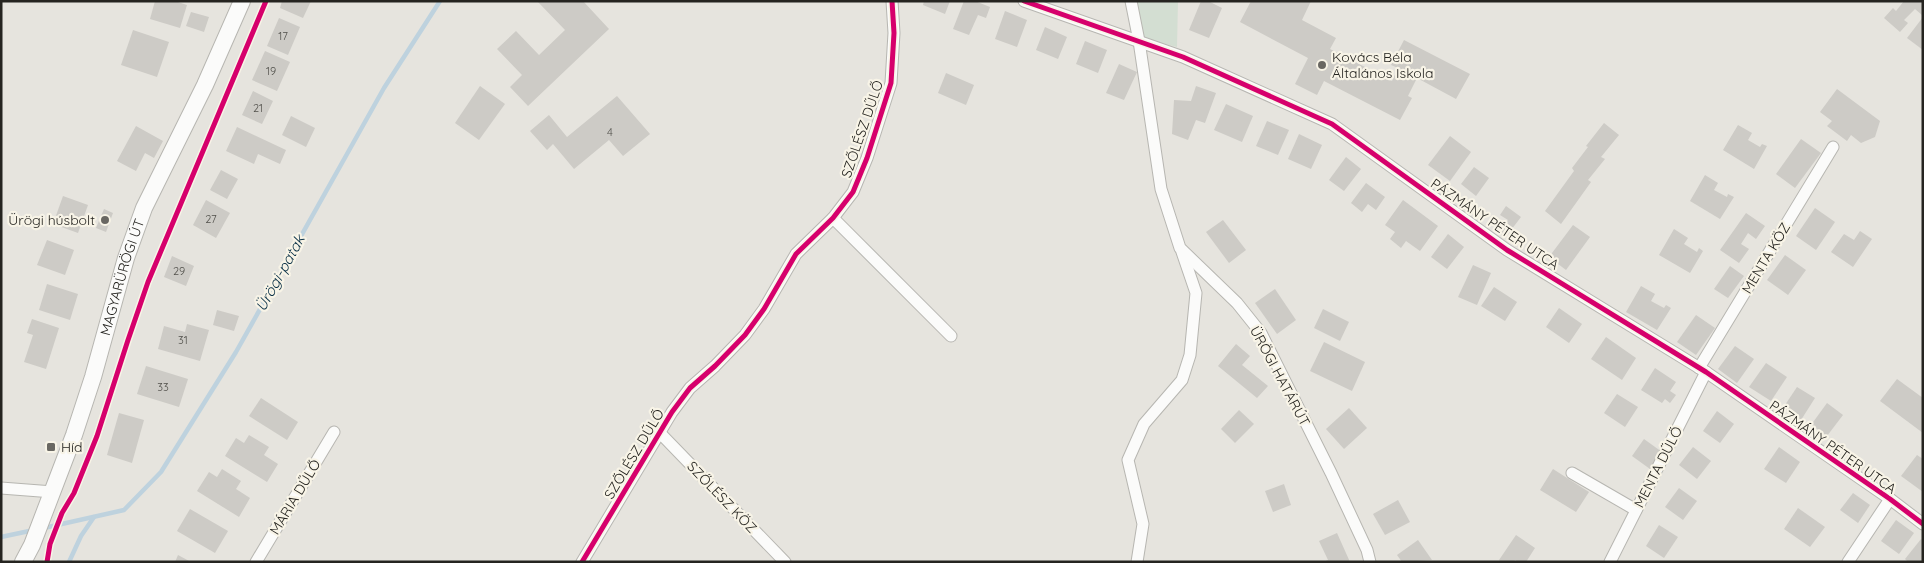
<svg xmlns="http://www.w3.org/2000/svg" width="1924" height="563" viewBox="0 0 1924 563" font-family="Quicksand,sans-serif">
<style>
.green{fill:#d3ded2}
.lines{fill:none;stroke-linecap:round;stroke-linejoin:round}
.stream{stroke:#bed2de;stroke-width:4.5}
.building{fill:#cdcbc6}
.street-casing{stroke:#b7b6b1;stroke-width:13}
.secondary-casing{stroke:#b7b6b1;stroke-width:18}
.street{stroke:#fbfbfa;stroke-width:11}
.secondary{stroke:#fbfbfa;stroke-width:16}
.cycleway-casing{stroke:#f8f4e7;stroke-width:8}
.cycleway{stroke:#d6006c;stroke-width:5}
.poi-dot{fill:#696762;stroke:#f8f4e7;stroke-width:2}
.labels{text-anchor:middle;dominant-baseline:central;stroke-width:4.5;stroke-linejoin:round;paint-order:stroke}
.number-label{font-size:11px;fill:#51504b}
.poi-label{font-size:14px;fill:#252420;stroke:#f8f4e7;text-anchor:start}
.street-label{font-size:14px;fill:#252420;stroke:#f8f4e7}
.water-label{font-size:15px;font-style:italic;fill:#082f45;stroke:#f8f4e7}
</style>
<rect width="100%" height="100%" fill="#e6e4de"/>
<!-- green -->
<path class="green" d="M 1131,1 L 1178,1 L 1177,47 L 1138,37 Z"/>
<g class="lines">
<!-- stream -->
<g class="stream">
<path d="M 44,528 L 124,510 L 161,472 L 236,352 L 384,88 L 440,1"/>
<path d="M 1,537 L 34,530"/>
<path d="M 69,562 L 81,536 L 94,517"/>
</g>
</g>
<!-- building -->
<g class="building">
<path d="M 155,1 L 175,1 L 187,5 L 180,28 L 150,19 Z"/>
<path d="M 282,1 L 311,1 L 303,18 L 280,8 Z"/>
<path d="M 537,1 L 583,1 L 609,29 L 528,106 L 510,87 L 522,75 L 497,49 L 516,31 L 539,55 L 565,30 Z"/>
<path d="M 924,1 L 950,1 L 945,14 L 923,5 Z"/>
<path d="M 964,1 L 975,1 L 990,7 L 986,18 L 978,15 L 969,35 L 953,29 Z"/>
<path d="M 1201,1 L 1208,1 L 1222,8 L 1209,38 L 1189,30 Z"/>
<path d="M 1251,1 L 1311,1 L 1302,20 L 1336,38 L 1330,49 L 1392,81 L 1398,68 L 1391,65 L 1404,40 L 1470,74 L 1456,99 L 1417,78 L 1408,96 L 1412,98 L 1400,120 L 1324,81 L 1317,95 L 1295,84 L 1308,58 L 1240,22 Z"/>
<path d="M 1904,1 L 1923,1 L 1923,14 L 1922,15 L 1915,9 L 1904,20 L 1908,23 L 1900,32 L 1884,18 L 1893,8 L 1896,11 Z"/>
<path d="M 1005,11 L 1027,20 L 1017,47 L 995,39 Z"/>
<path d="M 191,12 L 209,17 L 204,32 L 186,26 Z"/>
<path d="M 1923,17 L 1923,50 L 1907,38 Z"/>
<path d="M 279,18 L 300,27 L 288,55 L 267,46 Z"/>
<path d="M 1045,27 L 1067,37 L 1058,59 L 1036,50 Z"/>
<path d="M 133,30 L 169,42 L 157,77 L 121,65 Z"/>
<path d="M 1085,41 L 1107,50 L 1098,73 L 1076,64 Z"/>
<path d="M 265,51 L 290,62 L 277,91 L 252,80 Z"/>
<path d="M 1119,64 L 1137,72 L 1124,100 L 1106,93 Z"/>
<path d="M 946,73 L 974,85 L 966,105 L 938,93 Z"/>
<path d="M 480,86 L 505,104 L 479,140 L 455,123 Z"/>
<path d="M 1196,86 L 1216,93 L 1205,123 L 1196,120 L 1188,140 L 1172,134 L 1174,100 L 1191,101 Z"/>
<path d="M 1837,89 L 1880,121 L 1875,137 L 1861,143 L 1851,135 L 1847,141 L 1827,126 L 1832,121 L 1820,112 Z"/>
<path d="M 253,91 L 273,101 L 262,124 L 242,115 Z"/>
<path d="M 617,96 L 650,134 L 623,156 L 609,140 L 574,169 L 553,144 L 547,150 L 530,131 L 549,115 L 567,137 Z"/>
<path d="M 1226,104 L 1253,116 L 1242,142 L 1214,130 Z"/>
<path d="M 291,116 L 315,128 L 306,147 L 282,135 Z"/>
<path d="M 1267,121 L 1289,130 L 1278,155 L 1256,146 Z"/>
<path d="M 1604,123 L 1619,135 L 1601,157 L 1605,159 L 1588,180 L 1591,182 L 1561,224 L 1545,211 L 1574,171 L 1572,168 L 1588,147 L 1586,146 Z"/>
<path d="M 1738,125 L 1752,133 L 1748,140 L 1760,147 L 1762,144 L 1767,146 L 1754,169 L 1723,150 Z"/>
<path d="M 136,126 L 163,141 L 154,158 L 145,153 L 136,171 L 117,161 Z"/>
<path d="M 237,127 L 286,150 L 280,164 L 258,154 L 254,164 L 226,151 Z"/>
<path d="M 1299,134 L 1322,145 L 1311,169 L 1288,159 Z"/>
<path d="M 1450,136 L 1471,152 L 1450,181 L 1428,165 Z"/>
<path d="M 1801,139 L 1821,153 L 1795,188 L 1776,174 Z"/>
<path d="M 1346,157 L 1361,169 L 1344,191 L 1329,180 Z"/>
<path d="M 1474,167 L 1489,178 L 1476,196 L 1461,184 Z"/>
<path d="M 221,170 L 238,179 L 227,199 L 210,190 Z"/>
<path d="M 1705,175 L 1718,183 L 1714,190 L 1727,197 L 1728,194 L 1734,197 L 1720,219 L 1690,201 Z"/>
<path d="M 1366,183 L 1385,197 L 1376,210 L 1368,204 L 1362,212 L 1351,203 Z"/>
<path d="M 63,196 L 88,205 L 78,233 L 53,224 Z"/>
<path d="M 206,200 L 230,213 L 216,238 L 193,225 Z"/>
<path d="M 1403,200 L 1438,226 L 1420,251 L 1406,241 L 1401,248 L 1390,239 L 1395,232 L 1385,225 Z"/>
<path d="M 1506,206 L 1521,217 L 1505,238 L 1498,233 L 1508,220 L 1500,215 Z"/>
<path d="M 1815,208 L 1835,222 L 1816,250 L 1796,236 Z"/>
<path d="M 104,209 L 113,213 L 106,232 L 96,228 Z"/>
<path d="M 1746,213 L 1765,226 L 1756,239 L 1748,233 L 1741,244 L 1749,249 L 1739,263 L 1720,250 Z"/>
<path d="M 1223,220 L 1246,250 L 1229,263 L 1206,232 Z"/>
<path d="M 1573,225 L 1590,237 L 1566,270 L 1549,257 Z"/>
<path d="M 1674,229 L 1688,238 L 1684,244 L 1697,252 L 1699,248 L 1703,251 L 1690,273 L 1659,255 Z"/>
<path d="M 1860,231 L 1872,239 L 1853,267 L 1831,252 L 1844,234 L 1854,240 Z"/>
<path d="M 1448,234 L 1464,247 L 1447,269 L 1431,257 Z"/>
<path d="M 47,240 L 74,250 L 65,275 L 37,265 Z"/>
<path d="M 1785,255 L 1806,270 L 1788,295 L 1767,280 Z"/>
<path d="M 172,256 L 194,266 L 186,286 L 164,277 Z"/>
<path d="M 1473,265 L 1491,273 L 1477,305 L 1458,297 Z"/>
<path d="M 1730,266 L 1744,276 L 1728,298 L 1714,289 Z"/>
<path d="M 47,284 L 78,294 L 70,320 L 39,310 Z"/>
<path d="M 1641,286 L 1655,294 L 1651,301 L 1664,308 L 1666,305 L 1671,308 L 1657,330 L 1626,312 Z"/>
<path d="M 1494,287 L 1517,302 L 1505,321 L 1481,306 Z"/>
<path d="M 1275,289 L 1296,320 L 1277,334 L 1255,303 Z"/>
<path d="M 1559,308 L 1582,324 L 1569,343 L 1546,327 Z"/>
<path d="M 1323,309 L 1349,322 L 1340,341 L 1314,328 Z"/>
<path d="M 217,310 L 239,316 L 234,331 L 213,325 Z"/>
<path d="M 1696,315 L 1715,328 L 1696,355 L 1677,342 Z"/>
<path d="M 32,319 L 59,328 L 46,369 L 24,362 L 33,335 L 27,333 Z"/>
<path d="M 187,324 L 209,330 L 200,361 L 158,349 L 164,326 L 185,332 Z"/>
<path d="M 1606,337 L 1636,358 L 1622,380 L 1591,359 Z"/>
<path d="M 1324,342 L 1365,362 L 1352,391 L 1310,371 Z"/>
<path d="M 1236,344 L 1250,356 L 1242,365 L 1268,386 L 1257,398 L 1218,366 Z"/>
<path d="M 1735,346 L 1754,359 L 1737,383 L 1718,369 Z"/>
<path d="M 1766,363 L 1787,377 L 1771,401 L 1749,387 Z"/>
<path d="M 146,366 L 188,379 L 179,407 L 137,394 Z"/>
<path d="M 1655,368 L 1676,382 L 1670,391 L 1676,395 L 1670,403 L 1665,399 L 1662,403 L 1641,390 Z"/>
<path d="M 1897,379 L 1923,398 L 1923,433 L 1880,401 Z"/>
<path d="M 1797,387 L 1815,398 L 1801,420 L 1783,408 Z"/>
<path d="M 1617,394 L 1638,407 L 1625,427 L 1604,413 Z"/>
<path d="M 261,398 L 298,422 L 287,440 L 249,416 Z"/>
<path d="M 1827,403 L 1843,415 L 1827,436 L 1811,425 Z"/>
<path d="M 1349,408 L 1367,428 L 1344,449 L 1326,429 Z"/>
<path d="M 1239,410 L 1254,424 L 1235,443 L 1221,429 Z"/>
<path d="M 1717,411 L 1734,424 L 1720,443 L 1703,431 Z"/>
<path d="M 119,413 L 144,420 L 132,463 L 107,455 Z"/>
<path d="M 249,435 L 269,447 L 264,455 L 278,464 L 267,482 L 225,456 L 236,438 L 244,443 Z"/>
<path d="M 1644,439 L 1662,452 L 1650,469 L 1632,456 Z"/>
<path d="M 1693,447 L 1711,461 L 1697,479 L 1679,465 Z"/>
<path d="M 1779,447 L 1800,462 L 1786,483 L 1764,469 Z"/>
<path d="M 1917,455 L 1923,459 L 1923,492 L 1901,476 Z"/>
<path d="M 222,469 L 241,481 L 236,489 L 250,498 L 239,517 L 197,491 L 209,472 L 217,477 Z"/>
<path d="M 1553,469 L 1589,492 L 1576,512 L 1540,490 Z"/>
<path d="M 1284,484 L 1291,505 L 1273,512 L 1265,491 Z"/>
<path d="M 1679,488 L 1697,501 L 1683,520 L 1665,507 Z"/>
<path d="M 1853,493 L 1870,505 L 1858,523 L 1840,510 Z"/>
<path d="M 1398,500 L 1410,522 L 1385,535 L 1373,514 Z"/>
<path d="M 1798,508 L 1825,527 L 1810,547 L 1784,529 Z"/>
<path d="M 190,509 L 228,531 L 215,553 L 177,531 Z"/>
<path d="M 1896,520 L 1914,533 L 1899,554 L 1881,541 Z"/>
<path d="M 1659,525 L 1678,537 L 1664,558 L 1646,546 Z"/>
<path d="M 1337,533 L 1350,562 L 1323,562 L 1328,560 L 1319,541 Z"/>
<path d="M 1516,535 L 1535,548 L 1526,562 L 1518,562 L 1515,560 L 1514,562 L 1501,562 L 1499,560 Z"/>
<path d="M 1921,539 L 1923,541 L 1923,562 L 1908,562 L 1905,559 Z"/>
<path d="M 1418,540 L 1432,560 L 1402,562 L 1397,555 Z"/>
<path d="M 178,555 L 191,562 L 175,562 Z"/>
</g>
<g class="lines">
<defs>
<g id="street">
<path d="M 1024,1 L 1183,57 L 1332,124 L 1507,250 L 1706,372 L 1890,499 L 1923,524"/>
<path d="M 1131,1 L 1139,41 L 1161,189 L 1180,248 L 1237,303 L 1261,333 L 1331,473 L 1367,550 L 1370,562"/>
<path d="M 833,218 L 951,336"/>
<path d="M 1699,368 L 1833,147"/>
<path d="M 660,433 L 785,562"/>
<path d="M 1572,473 L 1636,510"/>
<path d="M 1,488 L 53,492"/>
<path d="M 256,562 L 334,432"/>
<path d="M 582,562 L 672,412 L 690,388 L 715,366 L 745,335 L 764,309 L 796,254 L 833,218 L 853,192 L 867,158 L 891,83 L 894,33 L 892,1"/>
<path d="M 1137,562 L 1143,524 L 1128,460 L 1144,424 L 1182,380 L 1190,355 L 1196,293 L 1182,252"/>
<path d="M 1610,562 L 1706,372"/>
<path d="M 1848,562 L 1890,499"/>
</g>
<g id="secondary">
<path id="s1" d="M 23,562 L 32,545 L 74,435 L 93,377 L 126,258 L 144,208 L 205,85 L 242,1"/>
</g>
</defs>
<!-- street casing -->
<use href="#street" class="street-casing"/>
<!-- secondary casing -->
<use href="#secondary" class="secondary-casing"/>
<!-- street -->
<use href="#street" class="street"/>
<!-- secondary -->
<use href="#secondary" class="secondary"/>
<defs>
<g id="cycleway">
<path d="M 1024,1 L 1183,57 L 1332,124 L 1507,250 L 1706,372 L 1890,499 L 1923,524"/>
<path d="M 47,562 L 50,544 L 62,513 L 74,493 L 97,436 L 128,340 L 148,282 L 266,1"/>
<path d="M 582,562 L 672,412 L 690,388 L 715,366 L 745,335 L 764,309 L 796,254 L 833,218 L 853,192 L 867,158 L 891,83 L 894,33 L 892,1"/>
</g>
</defs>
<!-- cycleway casing -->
<use href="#cycleway" class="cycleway-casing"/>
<!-- cycleway -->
<use href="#cycleway" class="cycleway"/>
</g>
<!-- markers -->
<g class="poi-dot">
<circle cx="1322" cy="65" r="5"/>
<circle cx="105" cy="220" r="5"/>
<rect x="46" y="442" width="10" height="10" rx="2.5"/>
</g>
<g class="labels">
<!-- number labels -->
<g class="number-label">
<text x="283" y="36">17</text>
<text x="271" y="71">19</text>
<text x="258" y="108">21</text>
<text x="610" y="132">4</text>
<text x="211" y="219">27</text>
<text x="179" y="271">29</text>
<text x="183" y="340">31</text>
<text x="163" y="387">33</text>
</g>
<!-- poi labels -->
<g class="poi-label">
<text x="1332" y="57">Kovács Béla<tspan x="1332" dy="16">Általános Iskola</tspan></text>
<text x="95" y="220" text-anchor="end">Ürögi húsbolt</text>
<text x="61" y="447">Híd</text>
</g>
<!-- street labels -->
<g class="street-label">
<text transform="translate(862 129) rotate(-71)">SZŐLÉSZ DŰLŐ</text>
<text transform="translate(1495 224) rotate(34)">PÁZMÁNY PÉTER UTCA</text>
<text transform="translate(1766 258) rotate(-59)">MENTA KÖZ</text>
<text stroke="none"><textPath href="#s1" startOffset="302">MAGYARÜRÖGI ÚT</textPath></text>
<text transform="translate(1280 376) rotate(62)">ÜRÖGI HATÁRÚT</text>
<text transform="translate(1833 447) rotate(35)">PÁZMÁNY PÉTER UTCA</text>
<text transform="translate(634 454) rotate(-59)">SZŐLÉSZ DŰLŐ</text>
<text transform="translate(1658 467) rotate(-63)">MENTA DŰLŐ</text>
<text transform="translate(295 497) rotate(-59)">MÁRIA DŰLŐ</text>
<text transform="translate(722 497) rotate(46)">SZŐLÉSZ KÖZ</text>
</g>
<!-- water labels -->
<g class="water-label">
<text transform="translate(280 273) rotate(-61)">Ürögi-patak</text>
</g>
</g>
<!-- border -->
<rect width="1924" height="563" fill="none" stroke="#252420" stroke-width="5"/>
</svg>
